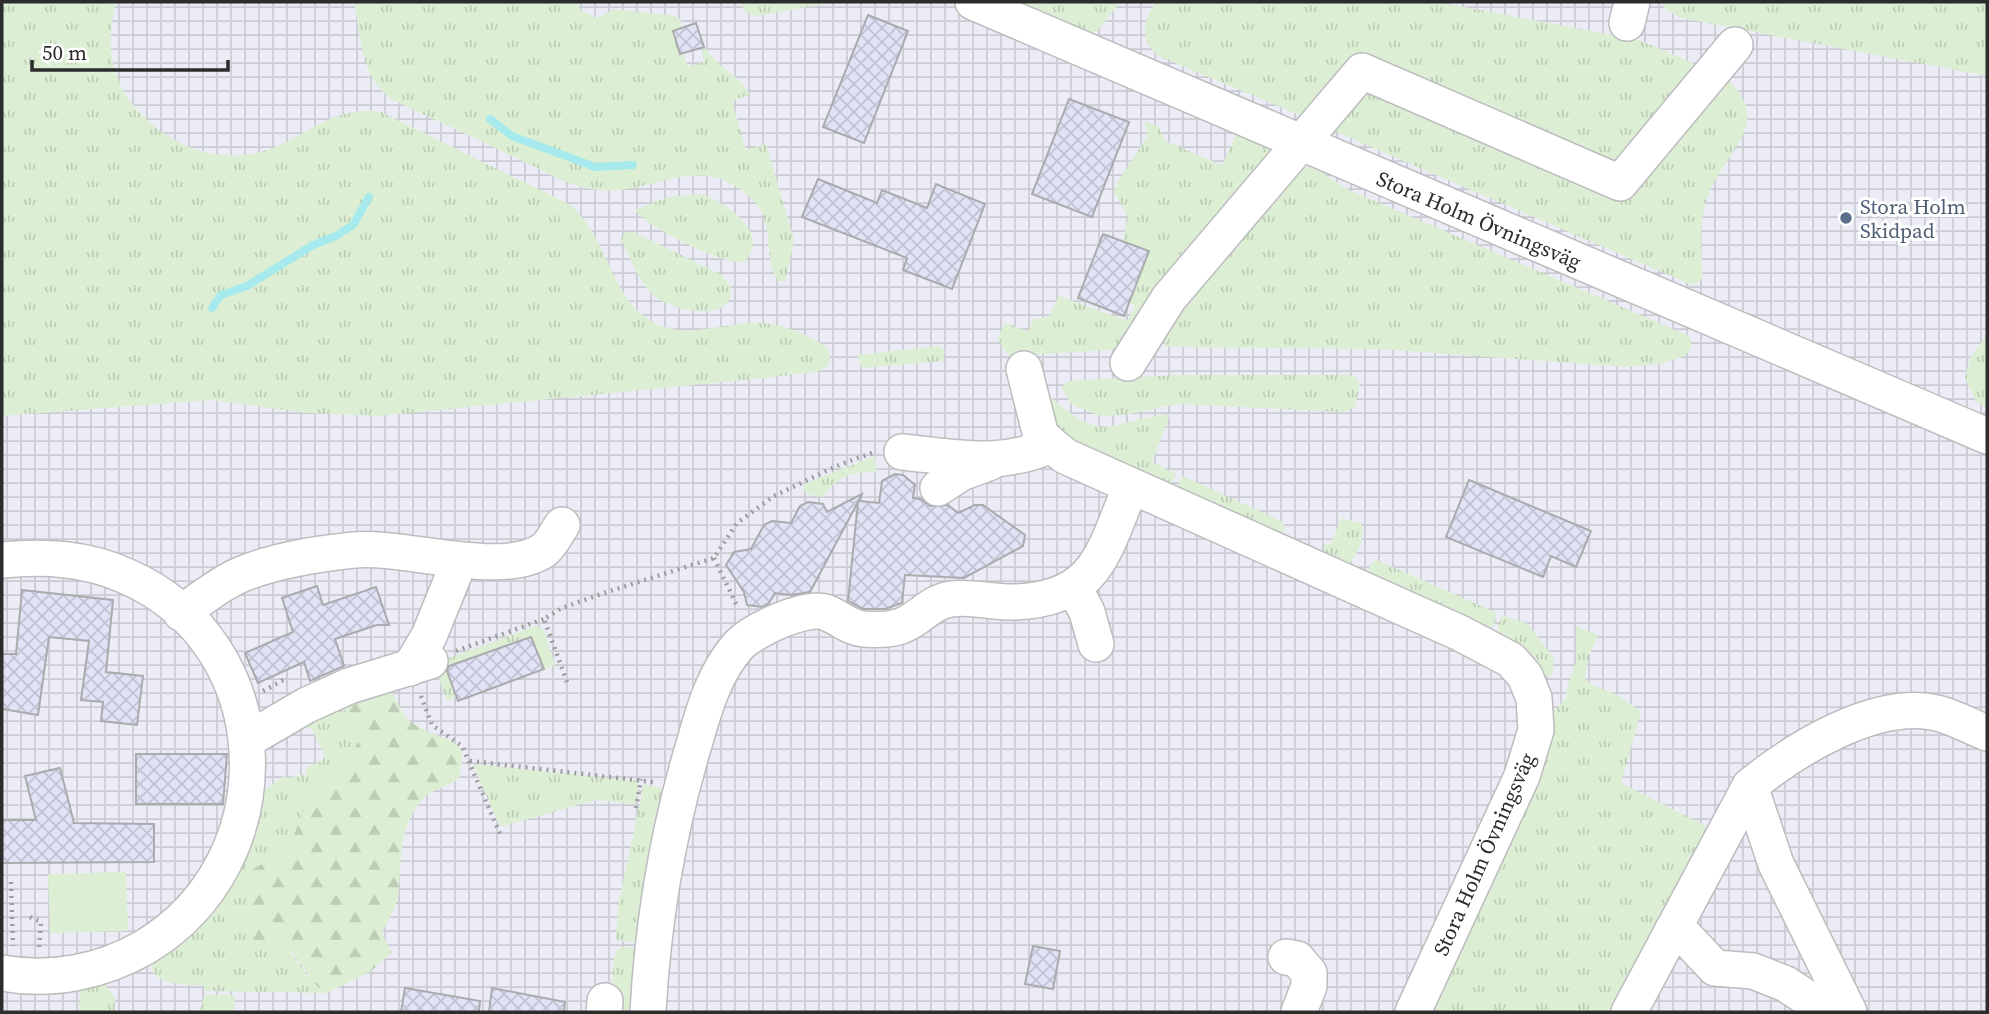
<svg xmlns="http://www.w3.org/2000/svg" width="1989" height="1014" viewBox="0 0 1989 1014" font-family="'Source Serif 4',serif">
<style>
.industrial{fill:url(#industrial-grid)}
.grass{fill:url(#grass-tufts)}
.forest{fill:url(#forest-firs)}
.green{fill:#dcefd4}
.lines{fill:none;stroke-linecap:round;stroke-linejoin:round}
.stream{stroke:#a6eaed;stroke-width:8}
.building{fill:url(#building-cross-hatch);stroke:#aaabad;stroke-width:2}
.minor-casing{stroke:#bdbdc0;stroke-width:38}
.path{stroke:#9d9d9f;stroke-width:4.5;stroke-dasharray:2 5;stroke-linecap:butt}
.minor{stroke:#fff;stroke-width:35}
.service-dot{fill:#5c6f8a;stroke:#fff;stroke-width:2.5}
.labels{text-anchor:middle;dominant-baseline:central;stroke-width:6;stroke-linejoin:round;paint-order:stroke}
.service-label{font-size:21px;fill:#4e5e75;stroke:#fff;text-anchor:start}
.street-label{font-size:21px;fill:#2c2c2d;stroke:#fff}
</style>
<defs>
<pattern id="industrial-grid" width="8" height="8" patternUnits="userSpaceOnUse" patternTransform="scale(1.75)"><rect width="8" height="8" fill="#ececf6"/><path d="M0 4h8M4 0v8" fill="none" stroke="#cbcbd3"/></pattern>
<pattern id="grass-tufts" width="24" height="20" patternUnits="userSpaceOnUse" patternTransform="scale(1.75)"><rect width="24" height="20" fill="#dcefd4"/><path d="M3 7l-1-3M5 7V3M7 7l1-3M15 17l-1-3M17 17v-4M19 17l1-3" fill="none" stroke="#bdcdb6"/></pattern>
<pattern id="forest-firs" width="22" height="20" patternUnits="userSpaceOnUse" patternTransform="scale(1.75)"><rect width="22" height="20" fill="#dcefd4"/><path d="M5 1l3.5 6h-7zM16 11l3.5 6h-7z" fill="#bdcdb6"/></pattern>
<pattern id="building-cross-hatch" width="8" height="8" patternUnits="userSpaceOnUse" patternTransform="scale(1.75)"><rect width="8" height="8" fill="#e1e2f6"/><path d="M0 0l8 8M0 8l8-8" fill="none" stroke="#c1c2d3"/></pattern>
</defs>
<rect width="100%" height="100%" fill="#f8f8fb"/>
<!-- industrial -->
<rect class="industrial" x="2" y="2" width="1985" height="1010"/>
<!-- grass -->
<g class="grass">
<path d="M 2,2 L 116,2 C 106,42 109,79 138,111 C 175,151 231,169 282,144 C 317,127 340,106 381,112 L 569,204 C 606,233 611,298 651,321 C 688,342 722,321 761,323 C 784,324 806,335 826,346 L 830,352 L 829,365 L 817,372 L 773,377 L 379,416 L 307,413 L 212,400 L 2,416 Z"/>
<path d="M 354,2 L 577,2 L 580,10 L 597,18 L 614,9 L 675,16 L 681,20 L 681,28 L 673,31 L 688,66 L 705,62 L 701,50 L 707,49 C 718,69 739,73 750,95 L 732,101 L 746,150 L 766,144 L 794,240 L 786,281 L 779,281 C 760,260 779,224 751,198 C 698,149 654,196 598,190 C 569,187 540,169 514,157 C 474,137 433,119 393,100 C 360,79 361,36 354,2 Z"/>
<path d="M 741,2 L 835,2 L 756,16 L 745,12 Z"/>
<path d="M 994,2 L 1120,2 L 1098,30 L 1085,36 Z"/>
<path d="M 1156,2 L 1438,2 L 1639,40 L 1707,69 L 1623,175 L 1376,70 L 1314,121 L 1158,56 C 1139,38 1142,22 1156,2 Z"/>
<path d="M 1662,2 L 1987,2 L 1987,76 L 1681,18 L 1664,8 Z"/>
<path d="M 1728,80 C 1774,123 1726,151 1709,193 C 1697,223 1703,249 1702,279 L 1692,285 L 1327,128 L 1362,83 L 1621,188 Z"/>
<path d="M 1144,121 L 1159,127 L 1165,141 L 1222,165 L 1239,129 L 1268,147 L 1269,155 L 1125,338 L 1112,350 L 1009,356 L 997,339 L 1005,322 L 1028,332 L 1034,319 L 1048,317 L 1059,296 L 1128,321 L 1135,305 L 1129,302 L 1149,251 L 1123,241 L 1128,217 L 1114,192 L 1118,181 L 1148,135 Z"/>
<path d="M 1305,166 L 1316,169 L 1349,190 L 1687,335 L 1691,339 L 1691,348 L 1685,356 L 1659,364 L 1626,367 L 1380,349 L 1165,347 L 1162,330 L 1291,173 Z"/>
<path d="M 700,194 C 724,200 773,234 744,262 C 725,266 646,227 635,210 L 668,197 Z"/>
<path d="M 624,232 L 634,232 L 722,275 L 731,287 C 735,326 668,311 651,293 C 637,279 630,257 621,239 Z"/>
<path d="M 1987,335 L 1987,408 L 1976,401 L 1965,378 L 1971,356 Z"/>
<path d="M 940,346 L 945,351 L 943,361 L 862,368 L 857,355 Z"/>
<path d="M 1176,375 L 1347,375 L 1356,377 L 1360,384 L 1355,407 L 1343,412 L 1176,404 L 1125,415 L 1101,416 L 1072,405 L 1061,387 L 1069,381 Z"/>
<path d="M 1052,398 C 1106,446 1110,420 1170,414 L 1152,462 L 1176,474 L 1169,490 L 1060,436 L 1047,405 Z"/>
<path d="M 875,456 L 877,473 C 853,469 836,478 823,497 L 810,495 L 803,489 L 804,484 Z"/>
<path d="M 1183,476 L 1283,522 L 1285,529 L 1278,536 L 1177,487 Z"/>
<path d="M 1341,518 L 1361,523 C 1367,537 1357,556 1347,566 L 1324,554 L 1324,544 L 1331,544 Z"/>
<path d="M 1377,560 L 1497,613 L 1494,625 L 1487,631 L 1369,576 L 1370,564 Z"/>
<path d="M 1502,615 L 1528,624 L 1554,658 L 1552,675 L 1542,678 L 1496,633 Z"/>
<path d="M 536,626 L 544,630 L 555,665 L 544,669 L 531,637 L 446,668 L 456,697 L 447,701 L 437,673 L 441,661 Z"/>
<path d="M 1576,626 L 1598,635 L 1588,658 L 1585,679 L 1592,685 L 1618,695 L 1641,712 L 1621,783 L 1708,827 L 1617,1012 L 1426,1012 L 1551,714 L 1567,697 L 1566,691 L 1576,662 Z"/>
<path d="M 342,706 L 355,726 L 359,740 L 340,769 L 309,794 L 293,838 L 283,852 L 248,872 C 267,909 292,969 327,993 L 204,991 L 204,986 C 187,984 150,987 152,963 L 267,788 L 286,775 L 287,778 L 307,774 L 306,768 L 323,760 L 324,754 L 311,728 L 299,728 Z"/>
<path d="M 473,764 L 639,781 L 636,804 L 596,800 L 500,827 Z"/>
<path d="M 644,784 L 672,791 L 641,944 L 616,940 L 618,905 Z"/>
<path d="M 622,947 L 644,948 L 644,1012 L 611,1012 L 613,963 L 617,950 Z"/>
<path d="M 102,982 L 115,997 L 115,1012 L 78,1012 L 82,986 Z"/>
<path d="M 204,995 L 235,995 L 234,1012 L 200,1012 Z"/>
</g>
<!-- forest -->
<path class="forest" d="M 387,688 C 399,696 398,713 411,722 C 423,732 451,738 459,747 C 466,755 460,770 459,779 C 447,787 431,789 422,800 C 400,825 401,858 399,889 C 398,906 388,918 382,934 L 392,952 L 370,972 L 327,993 L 318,987 L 283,941 L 273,946 L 251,945 L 245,926 L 258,914 L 247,890 L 248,872 L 283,852 L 293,838 L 309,794 L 340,769 L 359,741 L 355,725 L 342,706 Z"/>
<!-- green -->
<path class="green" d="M 126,872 L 128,931 L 50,933 L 48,874 Z"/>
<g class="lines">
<!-- stream -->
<g class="stream">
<path d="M 490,119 L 512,136 L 595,167 L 633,165"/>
<path d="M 212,308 L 221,295 L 247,286 L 313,245 L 336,236 L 353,225 L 369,197"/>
</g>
</g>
<!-- building -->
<g class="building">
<path d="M 868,15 L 908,31 L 864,143 L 823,127 Z"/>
<path d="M 696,23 L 704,47 L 680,54 L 673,31 Z"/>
<path d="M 1069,99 L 1129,122 L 1092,217 L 1032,194 Z"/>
<path d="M 818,179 L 877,203 L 882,190 L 927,208 L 936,184 L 985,204 L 952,289 L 903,270 L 907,258 L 802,217 Z"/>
<path d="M 1103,234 L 1149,251 L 1124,316 L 1078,298 Z"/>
<path d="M 895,474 L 903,475 L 915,485 L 913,498 L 921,499 L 930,506 L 948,505 L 958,513 L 975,505 L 983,505 L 1025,535 L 1023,546 L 964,578 L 905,575 L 902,603 L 885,609 L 863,609 L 848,601 L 858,502 L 810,592 L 791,595 L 775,593 L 769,603 L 762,607 L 747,605 L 744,592 L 726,565 L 734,552 L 751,549 L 764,525 L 772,521 L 791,523 L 800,506 L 808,502 L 823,504 L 827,512 L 862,494 L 859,501 L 879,503 L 882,481 Z"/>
<path d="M 1469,480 L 1591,531 L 1576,567 L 1551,556 L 1543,577 L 1446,537 Z"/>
<path d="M 317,586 L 323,605 L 376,587 L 389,625 L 377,625 L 335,639 L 344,666 L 310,681 L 304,662 L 258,683 L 245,653 L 293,632 L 282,598 Z"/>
<path d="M 22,590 L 113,600 L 106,672 L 143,676 L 137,725 L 101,721 L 103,702 L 81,700 L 89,641 L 49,637 L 38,715 L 2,709 L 2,654 L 16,654 Z"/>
<path d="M 531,637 L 544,669 L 458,701 L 447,671 L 449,666 Z"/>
<path d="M 136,754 L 227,754 L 223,804 L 136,804 Z"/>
<path d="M 60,768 L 74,823 L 154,824 L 154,862 L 2,863 L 2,820 L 36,820 L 25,776 Z"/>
<path d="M 1033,946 L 1060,951 L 1053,989 L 1025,984 Z"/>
<path d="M 405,988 L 480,1001 L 479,1012 L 401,1012 Z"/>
<path d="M 492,988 L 565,1002 L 564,1012 L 489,1012 Z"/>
</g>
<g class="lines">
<defs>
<g id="minor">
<path d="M 973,2 L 1987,436"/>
<path d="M 1627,23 L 1632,2"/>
<path d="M 1128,363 L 1169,298 L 1362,71 L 1620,183 L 1735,45"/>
<path d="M 1024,369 L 1041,436 L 1065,456 L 1460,633 L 1511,660 L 1525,676 L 1534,698 L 1536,730 L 1522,776 L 1413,1012"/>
<path d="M 902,452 C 956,457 1000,468 1051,445"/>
<path d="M 938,488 L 961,473 L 991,462"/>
<path d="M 2,560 C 45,556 86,558 126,576 C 282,644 287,862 145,947 C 102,972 51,982 2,973"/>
<path d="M 1075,589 L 1087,612 L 1096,644"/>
<path d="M 181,613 C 200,600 219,584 240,575 C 275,560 316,554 354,550 C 406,545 502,579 544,550 C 551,545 557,532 562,525"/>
<path d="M 410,668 L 429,636 L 459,562"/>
<path d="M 247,740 L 307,705 L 349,686 L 430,661"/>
<path d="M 1750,786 L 1776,864 L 1849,1012"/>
<path d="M 1673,929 L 1685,936 L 1715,968 L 1753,971 L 1786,984 L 1810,1000 L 1819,1000 L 1837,990"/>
<path d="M 1286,957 L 1297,959 L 1309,973 L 1309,986 L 1299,1012"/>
<path d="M 604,1012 L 605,1001"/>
<path d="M 648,1012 C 653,920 668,830 695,741 C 704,709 715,671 739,645 C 753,630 805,606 825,612 C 839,617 849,628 864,629 C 875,630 890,630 901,626 C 919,620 930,602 951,599 C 972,596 994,603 1015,602 C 1098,599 1103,552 1131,486"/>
<path d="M 1629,1012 L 1750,786 C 1795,749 1876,699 1937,713 C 1954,717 1971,727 1987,733"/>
</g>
</defs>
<!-- minor casing -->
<use href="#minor" class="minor-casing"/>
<!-- path -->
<g class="path">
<path d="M 714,558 L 738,608"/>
<path d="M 456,651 L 544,619"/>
<path d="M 567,682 L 544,619 L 562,608 L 607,592 L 714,558 L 737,523 L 774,496 L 841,464 L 875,452"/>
<path d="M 263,691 L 287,678"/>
<path d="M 421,696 L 432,725 L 462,746 L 501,836"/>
<path d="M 470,761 L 653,782"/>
<path d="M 636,808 L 641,779"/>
<path d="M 11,882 L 13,946"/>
<path d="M 30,917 L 41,922 L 39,947"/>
</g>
<!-- minor -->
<use href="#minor" class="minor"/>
</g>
<!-- markers -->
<circle class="service-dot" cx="1846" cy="218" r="7"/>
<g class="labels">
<!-- service labels -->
<g class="service-label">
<text x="1860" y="206">Stora Holm<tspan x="1860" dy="24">Skidpad</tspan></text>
</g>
<!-- street labels -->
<g class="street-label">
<text transform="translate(1479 220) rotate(23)">Stora Holm Övningsväg</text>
<text transform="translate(1484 854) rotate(-66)">Stora Holm Övningsväg</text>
</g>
</g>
<!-- border -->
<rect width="1989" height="1014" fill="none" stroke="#2c2c2d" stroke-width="7"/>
<!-- scale -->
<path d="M32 60v10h196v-10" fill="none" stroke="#2c2c2d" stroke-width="3.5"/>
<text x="42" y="60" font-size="21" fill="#2c2c2d" stroke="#ffffff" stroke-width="5" paint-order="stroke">50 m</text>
</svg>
